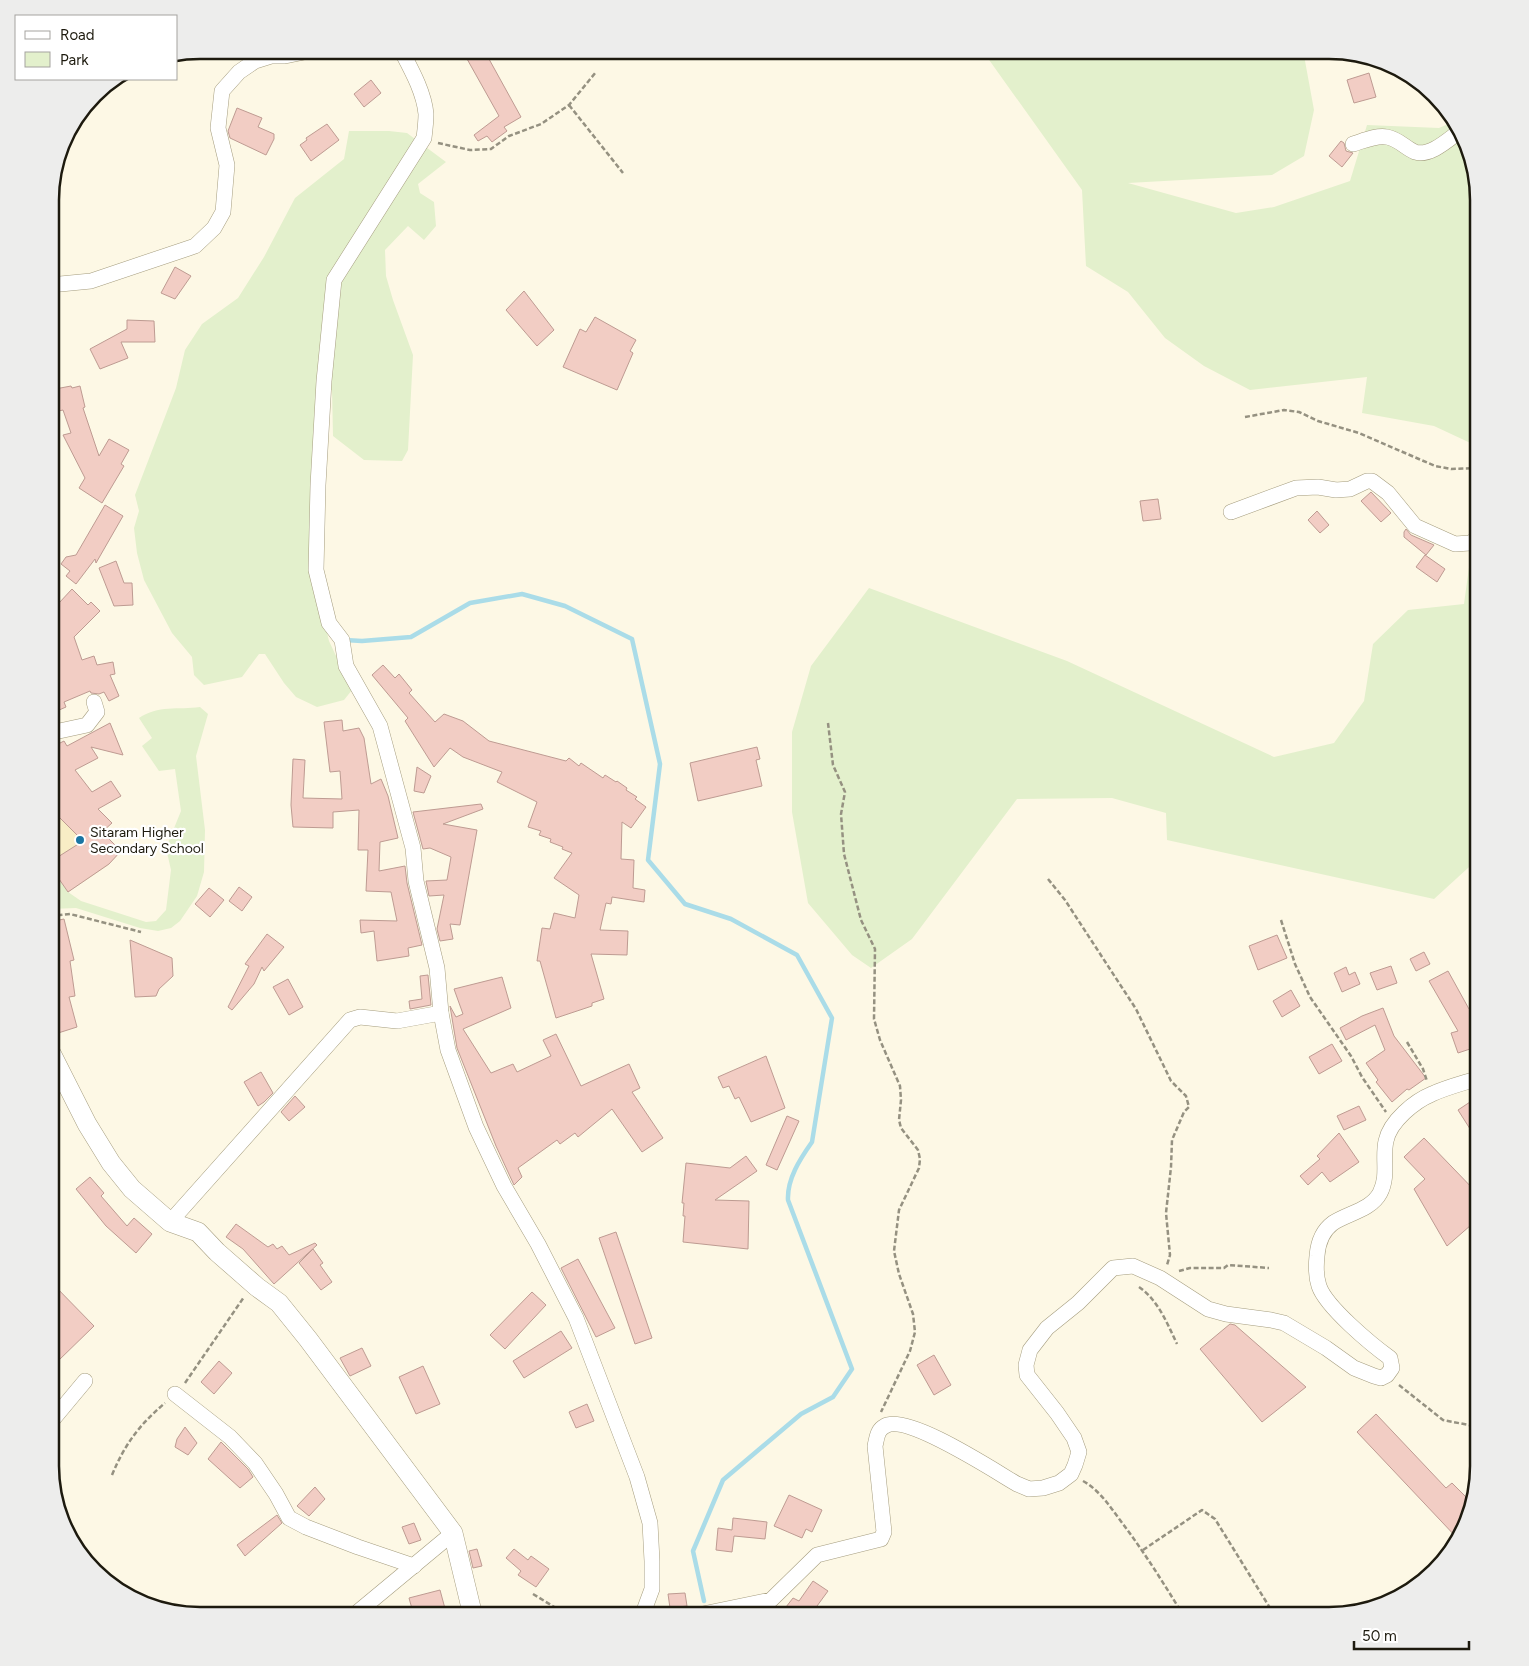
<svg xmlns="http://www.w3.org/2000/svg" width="1529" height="1666" viewBox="0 0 1529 1666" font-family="Figtree,sans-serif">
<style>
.built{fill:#f8edc5}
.green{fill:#e3f0cc}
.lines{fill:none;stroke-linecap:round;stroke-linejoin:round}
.stream{stroke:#aadce8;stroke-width:4.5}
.building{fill:#f2cdc4;stroke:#be9b92}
.minor-casing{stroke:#a59d7f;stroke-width:16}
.major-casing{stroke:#a59d7f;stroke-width:20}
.path{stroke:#959181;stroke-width:2.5;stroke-dasharray:5 2.5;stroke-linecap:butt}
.minor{stroke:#fff;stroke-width:15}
.major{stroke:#fff;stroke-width:19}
.poi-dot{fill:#1a75a3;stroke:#fff;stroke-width:2}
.labels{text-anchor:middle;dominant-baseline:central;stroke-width:4.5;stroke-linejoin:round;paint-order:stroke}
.poi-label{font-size:14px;fill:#1d1a0e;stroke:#fff;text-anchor:start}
.rim{fill:none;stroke:#1d1a0e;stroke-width:2.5}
</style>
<rect width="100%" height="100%" fill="#fdf8e5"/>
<!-- built -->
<path class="built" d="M 50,786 L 59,788 L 121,851 L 107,866 L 68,892 L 50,866 L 58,857 L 50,847 Z"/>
<!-- green -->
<g class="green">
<path d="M 982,50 L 1303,50 L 1314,110 L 1304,156 L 1272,175 L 1128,183 L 1236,213 L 1274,207 L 1350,181 L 1367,125 L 1439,128 L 1455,121 L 1471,151 L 1479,200 L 1479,447 L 1434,426 L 1362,413 L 1367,377 L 1250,390 L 1204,366 L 1165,338 L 1128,292 L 1086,266 L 1082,190 Z"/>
<path d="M 349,131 L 389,131 L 407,133 L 446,162 L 418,184 L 420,193 L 434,202 L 436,226 L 424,240 L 408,226 L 385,250 L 386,276 L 393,300 L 413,355 L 408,450 L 402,461 L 364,460 L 333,436 L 332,390 L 318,389 L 310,561 L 329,641 L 352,690 L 344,700 L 317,707 L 296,697 L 284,683 L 265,654 L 259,654 L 242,677 L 204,685 L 194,675 L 192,657 L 172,633 L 144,580 L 137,553 L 134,528 L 139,511 L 135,495 L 176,388 L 185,350 L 202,324 L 238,298 L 264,257 L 295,198 L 344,159 Z"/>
<path d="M 1473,538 L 1479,539 L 1479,858 L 1434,899 L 1167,840 L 1166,813 L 1112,798 L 1017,799 L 912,939 L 871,968 L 852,955 L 808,903 L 792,812 L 792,732 L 811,666 L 869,588 L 1067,661 L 1274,757 L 1334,743 L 1364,701 L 1373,644 L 1408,610 L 1464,604 Z"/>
<path d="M 200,707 L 208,714 L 196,756 L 205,830 L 204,872 L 197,896 L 180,921 L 171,928 L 158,931 L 140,928 L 76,908 L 50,909 L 50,866 L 68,892 L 81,901 L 146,922 L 156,921 L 166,910 L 171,870 L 166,848 L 181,811 L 175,769 L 159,771 L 142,746 L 152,738 L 139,718 C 158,705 178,710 200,707 Z"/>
</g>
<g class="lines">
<!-- stream -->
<path class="stream" d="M 345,640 L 362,641 L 411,637 L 470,603 L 522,594 L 565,606 L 632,639 L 660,764 L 648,860 L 685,904 L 731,919 L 797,955 L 832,1018 L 812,1142 C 800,1159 787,1179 788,1200 L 852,1369 L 833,1397 L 801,1414 L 723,1480 L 693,1551 L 704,1601"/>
</g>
<!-- building -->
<g class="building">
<path d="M 462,50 L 484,50 L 521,117 L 504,127 L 507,131 L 492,142 L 487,136 L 478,141 L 474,135 L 499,116 Z"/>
<path d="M 1369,73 L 1376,97 L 1354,103 L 1347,80 Z"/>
<path d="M 371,80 L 381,93 L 364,107 L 354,94 Z"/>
<path d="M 237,108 L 262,118 L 258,127 L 274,134 L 274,139 L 266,155 L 230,138 L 228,131 Z"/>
<path d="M 327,124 L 339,140 L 311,161 L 300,145 L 307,140 L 306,138 Z"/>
<path d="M 1341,141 L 1344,143 L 1346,151 L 1353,153 L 1342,167 L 1329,156 Z"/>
<path d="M 175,267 L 191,276 L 175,299 L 161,293 Z"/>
<path d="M 524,291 L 554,330 L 537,346 L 506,310 Z"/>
<path d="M 595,317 L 636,340 L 630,351 L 633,353 L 617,390 L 563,367 L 580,329 L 586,332 Z"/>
<path d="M 127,320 L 154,321 L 155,342 L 121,342 L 128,358 L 100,369 L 90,349 L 127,329 Z"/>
<path d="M 71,386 L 72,388 L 80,386 L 85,407 L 83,408 L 99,456 L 109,439 L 129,450 L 121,464 L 124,466 L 102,503 L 79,488 L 85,478 L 63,435 L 71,433 L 63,410 L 50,413 L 50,390 Z"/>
<path d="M 1371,492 L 1391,513 L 1381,522 L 1361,501 Z"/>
<path d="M 1158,499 L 1161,519 L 1143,521 L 1140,501 Z"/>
<path d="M 105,505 L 123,516 L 96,563 L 95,559 L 76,584 L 66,576 L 70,571 L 61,564 L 66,557 L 76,555 Z"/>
<path d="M 1317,511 L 1329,525 L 1320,533 L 1308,520 Z"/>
<path d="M 1406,529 L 1411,535 L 1434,545 L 1426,555 L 1404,537 L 1404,532 Z"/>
<path d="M 1425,555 L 1445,569 L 1437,582 L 1416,567 Z"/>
<path d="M 116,561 L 124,583 L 132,583 L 133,605 L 114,606 L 99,568 Z"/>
<path d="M 72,589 L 88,605 L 91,602 L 100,611 L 74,637 L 82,660 L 94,656 L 97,665 L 113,662 L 115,674 L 110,675 L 119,696 L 109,701 L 104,692 L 99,694 L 91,693 L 90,691 L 64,702 L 66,707 L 50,714 L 50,594 L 59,603 Z"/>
<path d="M 383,665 L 395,678 L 399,674 L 412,690 L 409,693 L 435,722 L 444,714 L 463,721 L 489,741 L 566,761 L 569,758 L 579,766 L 581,763 L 603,778 L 605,775 L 616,782 L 617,781 L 627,788 L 626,790 L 637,797 L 635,799 L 646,807 L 631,828 L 622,822 L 621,859 L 634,860 L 633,888 L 645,890 L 644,902 L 612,897 L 611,904 L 606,903 L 600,930 L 628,931 L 627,955 L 591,954 L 604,999 L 592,1003 L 592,1006 L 556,1018 L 540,961 L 537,961 L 542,928 L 550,929 L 554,913 L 575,918 L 579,895 L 554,878 L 572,853 L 562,849 L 563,847 L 550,842 L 551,839 L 539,835 L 541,831 L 528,827 L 537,802 L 497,782 L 502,772 L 463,757 L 450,748 L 434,767 L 405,721 L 408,718 L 372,675 Z"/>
<path d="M 342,720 L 343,731 L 359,728 L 364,738 L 371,784 L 381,779 L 388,796 L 398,838 L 380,842 L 379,871 L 405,866 L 407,883 L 422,945 L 408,948 L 409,956 L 377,961 L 374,931 L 361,933 L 360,920 L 397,921 L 391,892 L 366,891 L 368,850 L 358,850 L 359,810 L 333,812 L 333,828 L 293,827 L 291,805 L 293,759 L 305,760 L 303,798 L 342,799 L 340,771 L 330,772 L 324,722 Z"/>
<path d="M 110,723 L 123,755 L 91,747 L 98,758 L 75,770 L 92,792 L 111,781 L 121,796 L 98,809 L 112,823 L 102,832 L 121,851 L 109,864 L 68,892 L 50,866 L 50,862 L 83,841 L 50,808 L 50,748 L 64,741 L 67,746 Z"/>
<path d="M 757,747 L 760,759 L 756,760 L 762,786 L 698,801 L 690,763 Z"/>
<path d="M 417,767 L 431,776 L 424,793 L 414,791 Z"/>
<path d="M 481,804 L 483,809 L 443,824 L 477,830 L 460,925 L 450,924 L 453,939 L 440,941 L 437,929 L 444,895 L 429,896 L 426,881 L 447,880 L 451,857 L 430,848 L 423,849 L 413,812 Z"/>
<path d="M 239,887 L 252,897 L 242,911 L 229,901 Z"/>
<path d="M 209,888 L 224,900 L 210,917 L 195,904 Z"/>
<path d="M 64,919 L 74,960 L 70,961 L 75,996 L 69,997 L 77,1027 L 55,1034 L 50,1018 L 50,1013 L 53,1012 L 50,992 L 50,922 Z"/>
<path d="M 267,934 L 284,947 L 264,971 L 262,967 L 254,984 L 232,1010 L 228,1007 L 249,966 L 245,964 Z"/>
<path d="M 1277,935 L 1287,958 L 1258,970 L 1249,946 Z"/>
<path d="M 130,940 L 172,958 L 173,976 L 159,989 L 156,996 L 135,997 Z"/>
<path d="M 1424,952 L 1430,964 L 1416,971 L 1410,959 Z"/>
<path d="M 1391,966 L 1397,983 L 1377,990 L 1370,973 Z"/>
<path d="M 1346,967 L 1349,975 L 1355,972 L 1360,984 L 1342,992 L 1334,973 Z"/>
<path d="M 1448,971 L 1469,1009 L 1479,1002 L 1479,1046 L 1458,1053 L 1451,1033 L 1458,1031 L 1429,981 Z"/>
<path d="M 428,975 L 431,1005 L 410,1009 L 409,1001 L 422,999 L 420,976 Z"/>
<path d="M 502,977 L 511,1008 L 463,1029 L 491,1073 L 513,1064 L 517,1072 L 551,1056 L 543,1040 L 556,1034 L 581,1086 L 629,1064 L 640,1088 L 632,1092 L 663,1138 L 642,1152 L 612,1109 L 578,1137 L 575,1133 L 560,1144 L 557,1140 L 518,1168 L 522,1177 L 514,1185 L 496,1146 L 457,1048 L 450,1006 L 456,1017 L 463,1014 L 454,989 Z"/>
<path d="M 288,979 L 303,1007 L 289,1015 L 273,987 Z"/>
<path d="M 1291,990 L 1300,1006 L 1282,1017 L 1273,1001 Z"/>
<path d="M 1383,1008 L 1394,1036 L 1426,1078 L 1409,1090 L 1407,1089 L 1392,1102 L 1376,1082 L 1378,1080 L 1366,1063 L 1385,1050 L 1375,1025 L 1346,1040 L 1340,1028 L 1362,1016 Z"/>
<path d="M 1332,1044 L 1342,1061 L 1319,1074 L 1309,1057 Z"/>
<path d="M 766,1056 L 785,1108 L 751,1122 L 739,1097 L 735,1099 L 729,1086 L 723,1088 L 718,1077 Z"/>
<path d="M 261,1072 L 273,1093 L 264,1102 L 258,1106 L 244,1082 Z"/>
<path d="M 295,1096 L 305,1107 L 289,1121 L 281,1112 Z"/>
<path d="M 1479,1096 L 1479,1143 L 1458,1110 Z"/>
<path d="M 1359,1106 L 1366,1120 L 1344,1130 L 1337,1116 Z"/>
<path d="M 787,1116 L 799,1121 L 777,1170 L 766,1165 Z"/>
<path d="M 1339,1133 L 1359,1162 L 1330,1182 L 1322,1172 L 1308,1185 L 1300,1176 L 1320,1159 L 1317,1156 Z"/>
<path d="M 1424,1138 L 1479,1195 L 1479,1218 L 1447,1246 L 1414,1189 L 1425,1179 L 1404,1157 Z"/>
<path d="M 746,1156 L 757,1171 L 715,1200 L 749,1201 L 748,1249 L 683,1242 L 685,1216 L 683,1216 L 684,1203 L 682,1203 L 686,1163 L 730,1168 Z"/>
<path d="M 90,1177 L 104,1193 L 101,1196 L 127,1226 L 134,1218 L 152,1234 L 136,1253 L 106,1226 L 76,1189 Z"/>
<path d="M 236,1224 L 268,1247 L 273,1244 L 277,1249 L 282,1246 L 289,1255 L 315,1243 L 317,1245 L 274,1284 L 243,1249 L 226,1237 Z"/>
<path d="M 616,1232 L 652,1338 L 635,1344 L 599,1238 Z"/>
<path d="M 313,1249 L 323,1263 L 320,1265 L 332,1282 L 321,1290 L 299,1263 Z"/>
<path d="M 578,1259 L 615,1328 L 596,1337 L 561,1268 Z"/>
<path d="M 50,1281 L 94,1326 L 58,1361 L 50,1353 Z"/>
<path d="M 532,1292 L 546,1305 L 505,1349 L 490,1335 Z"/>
<path d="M 1230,1324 L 1235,1325 L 1306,1387 L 1262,1422 L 1200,1349 Z"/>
<path d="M 561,1331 L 572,1348 L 524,1378 L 513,1361 Z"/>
<path d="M 362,1348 L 371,1366 L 350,1376 L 340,1358 Z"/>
<path d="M 934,1355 L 951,1385 L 934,1395 L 917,1365 Z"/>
<path d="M 219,1361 L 232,1373 L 214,1394 L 201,1382 Z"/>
<path d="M 423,1366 L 440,1404 L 416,1414 L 399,1377 Z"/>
<path d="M 587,1404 L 594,1421 L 576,1428 L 569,1412 Z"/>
<path d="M 1376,1414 L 1446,1488 L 1452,1483 L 1471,1502 L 1464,1532 L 1458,1539 L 1357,1432 Z"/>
<path d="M 185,1427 L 197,1443 L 188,1455 L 175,1447 L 177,1439 Z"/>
<path d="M 221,1442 L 248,1469 L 253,1477 L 240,1488 L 208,1459 Z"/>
<path d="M 315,1487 L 325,1499 L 309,1516 L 297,1506 Z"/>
<path d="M 789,1495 L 822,1510 L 812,1532 L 806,1529 L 802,1538 L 774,1526 Z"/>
<path d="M 277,1515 L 282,1523 L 245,1556 L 237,1545 Z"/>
<path d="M 733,1518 L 767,1522 L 765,1539 L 734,1536 L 732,1552 L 716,1550 L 718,1528 L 732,1530 Z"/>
<path d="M 414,1523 L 421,1540 L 409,1544 L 402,1527 Z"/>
<path d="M 477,1549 L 482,1566 L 473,1568 L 469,1551 Z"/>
<path d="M 514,1549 L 528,1560 L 531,1556 L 549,1569 L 536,1587 L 518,1575 L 521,1571 L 506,1558 Z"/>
<path d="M 813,1581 L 828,1591 L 817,1606 L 832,1616 L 800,1616 L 786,1607 L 793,1598 L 799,1601 Z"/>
<path d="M 440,1590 L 447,1616 L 414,1616 L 409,1598 Z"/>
<path d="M 685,1593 L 687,1606 L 670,1608 L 668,1594 Z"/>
</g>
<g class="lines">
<defs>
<g id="minor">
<path d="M 401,50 C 411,69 424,92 426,114 C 426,122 425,130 424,138 L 334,280 L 324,381 L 318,485 L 316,570 L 329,623 L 342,640 L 346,666 L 380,726 L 413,848 L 416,881 L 437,968 L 441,1013 L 448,1050 L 476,1127 L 504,1186 L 538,1244 L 576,1318 L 637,1477 L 650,1523 L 652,1561 L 652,1589 L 642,1616"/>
<path d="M 1353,144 C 1363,141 1376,135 1387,137 C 1399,139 1405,148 1415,152 C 1430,157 1449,139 1460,131"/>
<path d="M 50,285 L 91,281 L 195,246 L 214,228 L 223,212 L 227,165 L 218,128 L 222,91 L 239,72 L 255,61 L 271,56 L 285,56 L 314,50"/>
<path d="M 1231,512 L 1296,488 L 1318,487 L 1336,490 L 1350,489 L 1367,481 L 1372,481 L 1388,493 L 1415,526 L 1455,544 L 1470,543 L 1479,538"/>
<path d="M 50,733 L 87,725 L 97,712 L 94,702"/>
<path d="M 170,1222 L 350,1020 L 360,1017 L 397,1021 L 441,1013"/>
<path d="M 175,1394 L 230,1437 L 255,1463 L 276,1494 L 289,1518 L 306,1527 L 358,1547 L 414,1566"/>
<path d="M 50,1423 L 85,1381"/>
<path d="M 353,1616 L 453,1533"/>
<path d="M 693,1616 L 771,1600 L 817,1555 L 881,1539 L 884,1532 L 875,1446 C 877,1438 877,1430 885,1426 C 907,1413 996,1472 1017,1484 L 1029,1489 L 1043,1488 L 1059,1483 L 1071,1474 L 1075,1465 L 1079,1452 L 1074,1438 L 1057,1413 L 1027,1375 L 1026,1365 L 1030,1350 L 1047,1328 L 1078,1303 L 1113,1268 L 1133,1266 L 1160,1278 L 1208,1309 L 1226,1314 L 1271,1320 L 1284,1323 L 1326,1348 L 1354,1368 L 1374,1376 L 1381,1378 L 1387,1375 L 1392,1368 L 1390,1358 C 1372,1345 1326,1307 1319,1286 C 1316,1277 1316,1265 1317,1256 C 1318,1243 1322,1231 1333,1223 C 1348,1213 1371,1210 1380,1193 C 1389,1176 1382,1158 1386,1141 C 1390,1121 1415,1101 1432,1094 C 1447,1087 1464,1083 1479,1078"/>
</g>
<path id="major" d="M 50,1051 L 87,1124 L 111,1163 L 132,1189 L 170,1222 L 198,1232 L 217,1252 L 257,1287 L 279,1303 L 308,1339 L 453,1533 L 473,1616"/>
</defs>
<!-- minor casing -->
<use href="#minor" class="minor-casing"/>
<!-- major casing -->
<use href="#major" class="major-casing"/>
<!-- path -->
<g class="path">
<path d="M 569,105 L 623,173"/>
<path d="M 438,143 L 470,150 L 491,149 L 509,136 L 541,124 L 569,105 L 596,72"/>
<path d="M 1245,417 L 1284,410 L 1299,412 L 1318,421 L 1359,433 L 1435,466 L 1451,469 L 1479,468"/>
<path d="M 50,563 L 55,556 L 50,552"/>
<path d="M 828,723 L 833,765 L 845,792 L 841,814 L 844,854 L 861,920 L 875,949 L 874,1019 L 880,1040 L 900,1086 L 901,1100 L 899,1120 L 901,1128 L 918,1150 L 920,1159 L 919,1168 L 899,1210 L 894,1251 L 899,1274 L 913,1314 L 915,1332 L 910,1351 L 881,1412"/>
<path d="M 1048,879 L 1065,900 L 1136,1009 L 1171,1081 L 1186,1096 L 1189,1107 L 1184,1112 L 1172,1140 L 1171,1167 L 1166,1213 L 1170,1255 L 1167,1265"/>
<path d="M 50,916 L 70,914 L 141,932"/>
<path d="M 1281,920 L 1295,964 L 1310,997 L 1351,1056 L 1362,1077 L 1386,1112"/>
<path d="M 1407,1042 L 1423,1069 L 1427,1081"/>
<path d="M 1179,1271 L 1190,1268 L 1224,1268 L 1228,1265 L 1269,1268"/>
<path d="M 1139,1287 C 1158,1300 1167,1323 1177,1344"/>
<path d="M 185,1383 L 244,1297"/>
<path d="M 1399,1385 L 1443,1420 L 1479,1427"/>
<path d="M 112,1475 C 125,1444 139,1425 165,1403"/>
<path d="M 1083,1481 C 1099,1490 1109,1505 1120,1520 C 1142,1549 1161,1579 1180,1610"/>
<path d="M 1143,1550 L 1202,1510 L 1215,1519 L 1275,1616"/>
<path d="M 533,1594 L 569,1616"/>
</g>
<!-- minor -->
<use href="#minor" class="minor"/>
<!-- major -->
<use href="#major" class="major"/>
</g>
<!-- markers -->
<circle class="poi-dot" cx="80" cy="840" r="5"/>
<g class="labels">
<!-- poi labels -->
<g class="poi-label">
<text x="90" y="832">Sitaram Higher<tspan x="90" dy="16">Secondary School</tspan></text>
</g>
</g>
<!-- crop -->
<path d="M0 0H1529V1666H0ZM200 59H1329A141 141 0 0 1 1470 200V1466A141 141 0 0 1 1329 1607H200A141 141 0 0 1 59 1466V200A141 141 0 0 1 200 59Z" fill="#ededec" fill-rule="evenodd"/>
<path class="rim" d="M200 59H1329A141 141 0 0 1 1470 200V1466A141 141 0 0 1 1329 1607H200A141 141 0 0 1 59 1466V200A141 141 0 0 1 200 59Z"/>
<!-- legend -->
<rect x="15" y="15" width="162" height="65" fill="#ffffff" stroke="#a5a39f"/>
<rect x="25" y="31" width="25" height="8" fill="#ffffff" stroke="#a5a39f"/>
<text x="60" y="40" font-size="15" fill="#1d1a0e">Road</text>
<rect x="25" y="52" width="25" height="15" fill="#e3f0cc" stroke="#a5a39f"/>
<text x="60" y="65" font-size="15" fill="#1d1a0e">Park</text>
<!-- scale -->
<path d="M1354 1641v8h115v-8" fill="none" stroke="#1d1a0e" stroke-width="2.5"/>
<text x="1362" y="1641" font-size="15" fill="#1d1a0e" stroke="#ffffff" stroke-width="4" paint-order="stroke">50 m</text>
</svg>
